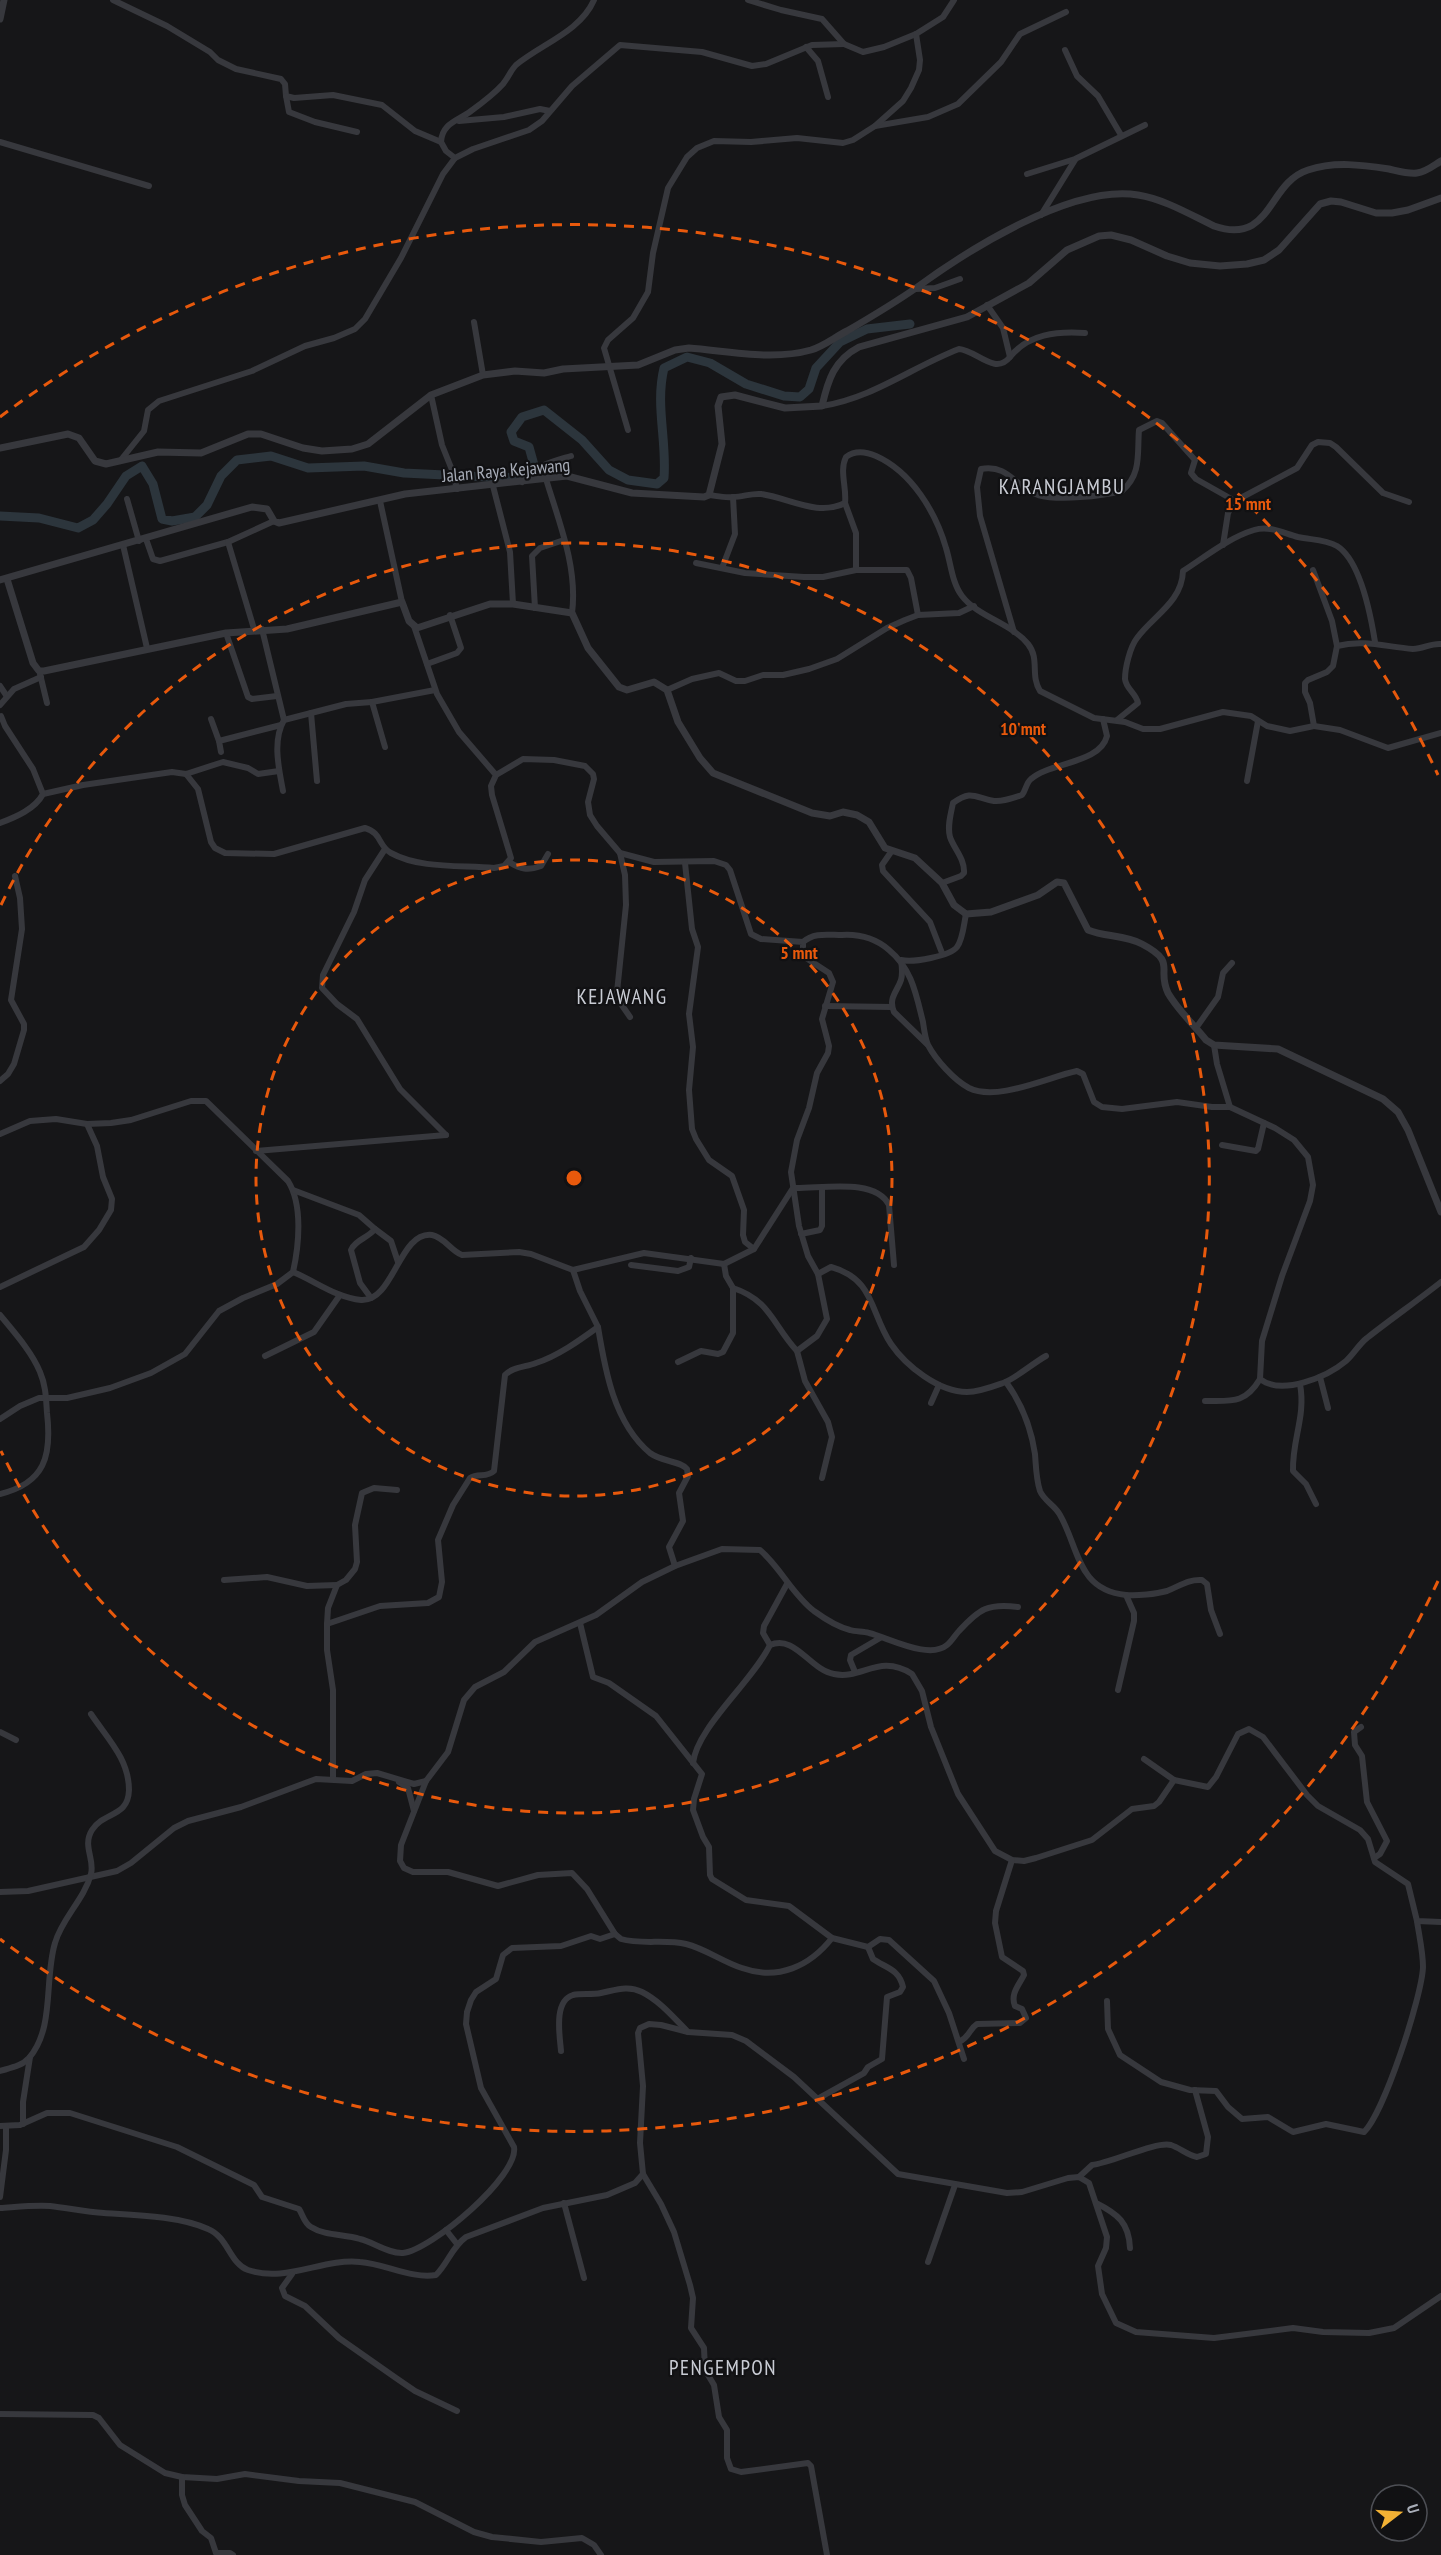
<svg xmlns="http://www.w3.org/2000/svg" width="1441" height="2555" viewBox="0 0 1441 2555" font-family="'PT Sans Narrow',sans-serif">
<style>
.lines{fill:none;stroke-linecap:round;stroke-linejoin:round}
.river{stroke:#2c353c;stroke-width:9}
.minor{stroke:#37383d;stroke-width:6}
.tertiary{stroke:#37383d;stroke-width:7}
.ring{fill:none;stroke:#e8590c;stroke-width:3;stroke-dasharray:10 8}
.labels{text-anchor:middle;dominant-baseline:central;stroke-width:4.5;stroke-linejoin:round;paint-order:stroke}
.street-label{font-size:18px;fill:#a8adb8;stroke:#111113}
.quarter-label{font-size:21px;letter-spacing:1.5px;fill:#c9ccd4;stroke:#111113}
.centre{fill:#e8590c;stroke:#111113;stroke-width:3}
.ring-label{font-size:18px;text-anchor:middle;font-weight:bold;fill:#e8590c;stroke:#111113;stroke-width:4.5;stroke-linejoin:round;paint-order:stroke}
</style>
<rect width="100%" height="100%" fill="#161618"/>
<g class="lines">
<!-- river -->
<path class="river" d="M 0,516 L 39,518 L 78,528 L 93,520 L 107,504 L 126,476 L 142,466 L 153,484 L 162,519 L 172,521 L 195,517 L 207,505 L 221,476 L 237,460 L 271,456 L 308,468 L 364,466 L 404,473 L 506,478 L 519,476 L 534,465 L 529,447 L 514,441 L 511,432 L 522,417 L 544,410 L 582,440 L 609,470 L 628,480 L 657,484 L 664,478 C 667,440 655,405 664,368 L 687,357 L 710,363 L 746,384 L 784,396 L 800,397 L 809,389 L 816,368 L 840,342 L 867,329 L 910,324"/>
<!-- minor -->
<g class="minor">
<path d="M 113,0 L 167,26 L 210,52 L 218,60 L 236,69 L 281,79 L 285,84 L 286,96 L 294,98 L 333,95 L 382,105 L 415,131 L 441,142 L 446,151 L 455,158 L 473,149 L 529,130 L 542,121 L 572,86 L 620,45 L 702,52 L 752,66 L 766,64 L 812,45 L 844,44"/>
<path d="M 748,0 L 781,10 L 822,19 L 844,44 L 863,52 L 884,47 L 916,34 L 943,17 L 954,0"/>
<path d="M 806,47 L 818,61 L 828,97"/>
<path d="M 1065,50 L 1077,76 L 1098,96 L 1121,135"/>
<path d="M 286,96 L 289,112 L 315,122 L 357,132"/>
<path d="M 459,121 L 504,117 L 540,109 L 550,111"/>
<path d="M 875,126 L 928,117 L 958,104 L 1001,62 L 1020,34 L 1066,12"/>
<path d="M 0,142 L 149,186"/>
<path d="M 441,142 C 442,123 458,121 471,111 C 482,103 494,94 503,84 C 508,78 511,70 516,65 C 541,44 580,32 594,0"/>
<path d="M 1027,174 L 1075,159 L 1145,125"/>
<path d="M 1041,215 L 1075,160"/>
<path d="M 916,289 L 935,288 L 960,279"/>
<path d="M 474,322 L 483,375"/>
<path d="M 1010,357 C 1028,334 1057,331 1085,333"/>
<path d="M 431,395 L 442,445 L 452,470 L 457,489"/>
<path d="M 822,406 C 873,398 912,367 959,349 C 976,350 995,376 1010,357 L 1003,328 L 987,305"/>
<path d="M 628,430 L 604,348 L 608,340 L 633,318 L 648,292 L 653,253 L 668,188 L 687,157 L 697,148 L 714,141 L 751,142 L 797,138 L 843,143 L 853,140 L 875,126 L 903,101 L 911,88 L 919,70 L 920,60 L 916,34"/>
<path d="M 120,461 L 144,431 L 148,410 L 159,401 L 252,371 L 305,346 L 334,338 L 355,329 L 365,319 L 401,258 L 443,174 L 455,158"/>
<path d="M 546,479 C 559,522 578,568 572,613"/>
<path d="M 522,482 C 536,465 551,462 571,456"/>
<path d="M 493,486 L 510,552 L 513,604"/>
<path d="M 709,495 C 717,496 725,498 733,497 C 743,497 751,493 761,494 C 789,498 818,517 845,503 C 847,488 839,471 846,457 C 855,450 867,452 876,456 C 912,472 936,513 946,548 C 951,564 952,583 962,596 C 978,617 1011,623 1028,644 C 1040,659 1030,675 1040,691 L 1094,718 L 1125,722 L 1143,729 L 1160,729 L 1223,712 L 1251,716 L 1267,726 L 1290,731 L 1314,726 L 1310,703 L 1305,692 L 1305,683 L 1308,680 L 1327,672 L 1333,666 L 1337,646 C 1364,639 1386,647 1413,649 C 1423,649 1431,643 1441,644"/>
<path d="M 127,499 L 139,541"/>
<path d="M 380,501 L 402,602"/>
<path d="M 845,503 L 856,533 L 856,570"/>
<path d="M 146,539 L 153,559 L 160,561 L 228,542 L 274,521"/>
<path d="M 228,542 L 254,629"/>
<path d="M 123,545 L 147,648"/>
<path d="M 1223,545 L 1228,513 L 1235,501 L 1297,468 L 1312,445 L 1318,442 L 1330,443 L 1336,447 L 1383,493 L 1409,502"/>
<path d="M 696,563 L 745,573 L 804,577 L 823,577 L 856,570 L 907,570 L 911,578 L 918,615"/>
<path d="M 722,568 L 735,534 L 733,497"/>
<path d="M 1313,570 L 1332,621 L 1337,646"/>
<path d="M 535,608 L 532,556 L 540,548 L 564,540"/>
<path d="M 262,629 L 284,720 C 272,741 279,769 283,791"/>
<path d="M 1014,632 L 980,516 L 977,487 L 981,469 C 1010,464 1015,488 1038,495 C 1060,501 1101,496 1122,491 C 1142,474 1137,453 1139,430 L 1157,421 L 1162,423 L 1195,460 L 1191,473 L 1196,479 L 1235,501"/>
<path d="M 226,633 L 248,697 L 252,699 L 277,696"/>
<path d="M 427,664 L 457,653 L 461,648 L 450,615"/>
<path d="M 40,674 L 47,703"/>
<path d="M 0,686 L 6,695"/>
<path d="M 667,690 L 692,679 L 719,673 L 736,681 L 745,681 L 763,675 L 783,675 L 809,669 L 837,659 L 887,628 L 905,620 L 918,615 L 959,613 L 974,606"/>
<path d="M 0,705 L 14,689 L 41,677"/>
<path d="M 311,713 L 317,781"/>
<path d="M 211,719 L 219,741"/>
<path d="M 284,720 L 346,704 L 372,702"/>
<path d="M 1117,720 L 1138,703 C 1136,693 1126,689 1125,679 C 1125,668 1130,647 1137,638 C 1153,616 1182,602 1183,571 C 1205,557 1228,538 1254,530 C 1269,525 1283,533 1298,537 C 1311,540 1325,539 1337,546 C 1361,561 1371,617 1375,642"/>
<path d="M 1314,726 L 1340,730 L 1388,748 L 1441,733"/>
<path d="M 385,747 L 372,702 L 435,690"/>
<path d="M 221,752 L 219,741 L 281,725"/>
<path d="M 186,774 L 198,789 L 211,842 L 215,848 L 225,853 L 274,854 L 365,828 C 382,833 378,846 391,853 C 420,869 461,865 494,868 L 504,866 L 511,858 L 492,795 L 491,786 L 496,775 L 459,732 L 437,694 L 414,626"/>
<path d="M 496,775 L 523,759 L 554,760 L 585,766 L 593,774 L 594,779 L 588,802 L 590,815 L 597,826 L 620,853 L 654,862 L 714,861 L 726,865 L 730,870 L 751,934 L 761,939 L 803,942 L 803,956 L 829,973 L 833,982 L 822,1019 L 829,1046 L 828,1053 L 817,1073 L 809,1108 L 797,1140 L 791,1172 L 799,1226 L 808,1256 L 818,1274 L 827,1319 L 817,1336 L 797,1351 C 773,1325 770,1300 733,1288 L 726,1276 L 724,1264"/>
<path d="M 1247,781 L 1258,721"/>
<path d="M 43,794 L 83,785 L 172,772 L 186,774 L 223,762 L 248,768 L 258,774 L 279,771"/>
<path d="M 0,823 C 16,817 35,809 43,794 L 33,769 L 5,726 L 1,716"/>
<path d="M 385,849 L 365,880 L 354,912 L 323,975 L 322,988 L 337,1004 L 357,1019 L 400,1089 L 446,1135"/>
<path d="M 891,852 L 882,865 L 883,871 L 930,922 L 942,953"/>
<path d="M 620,853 L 625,875 L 626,905 L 617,992 L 619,1001 L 630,1017"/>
<path d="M 509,862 C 521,869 527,871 541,866 L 548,854"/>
<path d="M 685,863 L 692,929 L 698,947 L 689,1014 L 693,1047 L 689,1090 L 692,1129 L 696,1139 L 709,1160 L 732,1176 L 744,1210 L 743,1235 L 745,1242 L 754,1249"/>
<path d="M 942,883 L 961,876 L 964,873 C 965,859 954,849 950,837 C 947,826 951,813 953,803 C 972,789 975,798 994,801 C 1003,802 1013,798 1022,795 C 1026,790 1026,783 1031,779 C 1050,762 1100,764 1107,736 L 1103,719"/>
<path d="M 803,942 C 814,932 828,935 842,935 C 860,934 875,938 889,950 C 912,969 916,994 923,1022 C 924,1029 925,1038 928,1045 C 936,1060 954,1080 969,1088 C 997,1102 1048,1077 1077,1071 L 1083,1074 L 1094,1102 L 1102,1107 L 1122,1109 L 1177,1102 L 1212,1107 L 1230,1107 L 1275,1128 L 1294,1140 L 1308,1157 L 1313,1185 L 1310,1201 L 1282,1276 L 1262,1341 L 1260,1379 C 1282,1396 1327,1377 1346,1361 C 1354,1354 1359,1344 1367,1338 C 1391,1319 1417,1301 1441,1282"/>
<path d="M 825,1006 L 892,1007"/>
<path d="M 1196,1028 L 1218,997 L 1223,973 L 1232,963"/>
<path d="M 927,1044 L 894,1012 C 888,998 897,992 901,980 C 903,973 902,967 901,960 C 913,963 950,956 957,947 C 963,939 964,923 966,914"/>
<path d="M 1214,1045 L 1217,1064 L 1230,1107"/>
<path d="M 0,1081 L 8,1074 L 14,1064 L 24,1030 L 24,1024 L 11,1000 L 22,929 L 20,898 L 15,876"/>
<path d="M 0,1134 L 30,1121 L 56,1119 L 87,1124 L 111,1123 L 131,1120 L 191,1101 L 206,1101 L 288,1181 C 303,1205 299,1245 293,1272 L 277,1284 L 243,1298 L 219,1311 L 185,1354 L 151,1373 L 110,1388 L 67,1398 L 39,1398 L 20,1406 L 0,1419"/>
<path d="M 1222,1145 L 1256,1151 L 1258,1149 L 1264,1123"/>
<path d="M 256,1151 L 446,1135"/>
<path d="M 293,1190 L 359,1215 L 375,1229 C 368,1238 355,1240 351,1250 L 360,1283 L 371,1298"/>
<path d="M 375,1229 L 391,1241 L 398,1262"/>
<path d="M 801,1234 L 820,1230 L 822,1226 L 822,1188"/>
<path d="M 631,1265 L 678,1271 L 689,1267 L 691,1258"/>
<path d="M 293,1272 C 315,1281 337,1298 361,1300 C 394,1302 399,1231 432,1235 C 444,1237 451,1251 462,1255 L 519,1252 L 531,1254 L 573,1270 L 644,1253 L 724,1264 L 754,1249 L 793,1188 C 820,1189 875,1177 889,1205 L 894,1265"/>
<path d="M 818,1274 L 831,1267 C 875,1279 870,1313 891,1344 C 906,1366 939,1392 967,1392 C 979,1392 992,1387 1003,1383 C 1015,1379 1033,1363 1046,1356"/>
<path d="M 0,1287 L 84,1247 L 99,1230 L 111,1210 L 112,1199 L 103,1177 L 97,1146 L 87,1124"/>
<path d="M 0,1315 C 14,1332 32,1352 40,1372 C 46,1386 46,1399 47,1413 C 52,1456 45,1483 0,1494"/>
<path d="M 598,1327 C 605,1370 614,1423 650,1453 C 662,1462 681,1461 687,1469 L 688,1476 L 679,1493 L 683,1521 L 669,1547 L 675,1566"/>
<path d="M 797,1351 L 805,1381 L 828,1422 L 832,1437 L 822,1478"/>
<path d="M 265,1356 L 314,1332 L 340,1295"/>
<path d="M 678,1362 L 701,1351 L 718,1354 L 723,1352 L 733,1333 L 733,1288"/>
<path d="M 1320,1377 L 1328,1408"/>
<path d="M 1006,1382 C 1022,1404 1031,1427 1035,1454 C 1036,1466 1036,1479 1040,1491 C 1044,1501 1055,1505 1060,1515 C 1079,1548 1077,1590 1126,1595 C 1137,1596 1156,1594 1167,1591 C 1180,1586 1188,1579 1202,1580 L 1207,1584 L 1211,1610 L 1220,1634"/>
<path d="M 1300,1384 C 1306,1417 1292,1439 1293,1471 L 1306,1484 L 1316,1504"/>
<path d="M 1205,1401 C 1232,1401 1245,1404 1260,1379"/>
<path d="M 931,1403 L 939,1385"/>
<path d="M 224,1580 L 267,1577 L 307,1586 L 337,1585"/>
<path d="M 787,1584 L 764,1626 L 763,1633 L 770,1645 C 795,1634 810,1670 834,1674 C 862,1680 879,1653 912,1674 L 922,1691 L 931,1727 L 958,1794 L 995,1851 L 1012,1860 L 1024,1861 L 1036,1858 L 1092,1840 L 1132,1809 L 1154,1806 L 1159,1802 L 1174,1780 L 1208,1787 L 1216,1777 L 1238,1734 L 1249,1729 L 1263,1737 L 1307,1795 L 1318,1806 L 1360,1830 L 1368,1839 L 1375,1862 L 1408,1884 L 1417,1921 L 1441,1922"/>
<path d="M 580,1623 L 593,1677 L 609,1683 L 656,1716 L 702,1774 L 694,1799 L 693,1810 L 703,1837 L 709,1847 L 710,1875 L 712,1879 L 746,1900 L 789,1906 L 832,1938 L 868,1947 L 880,1939 L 889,1940 L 934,1981 L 949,2013 L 964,2059"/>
<path d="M 327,1624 L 380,1606 L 428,1603 L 439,1597 L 442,1582 L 438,1540 L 453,1505 L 470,1478 C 478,1473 487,1478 494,1471 L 505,1375 C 512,1367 526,1367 536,1363 C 558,1356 580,1340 598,1327 L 580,1291 L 573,1270"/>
<path d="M 855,1672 L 850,1660 L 851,1655 L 880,1638"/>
<path d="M 1118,1690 L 1134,1621 L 1134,1613 L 1126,1595"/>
<path d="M 1361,1727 L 1354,1732 L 1355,1745 L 1362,1756 L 1367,1802 L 1387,1841 L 1380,1854 L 1374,1858"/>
<path d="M 0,1732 L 16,1740"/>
<path d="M 1144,1759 L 1174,1780"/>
<path d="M 693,1763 C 697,1727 752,1682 770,1645"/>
<path d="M 333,1779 L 333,1690 L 327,1650 L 327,1624 L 328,1608 L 337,1585 L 346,1580 L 355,1569 L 357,1562 L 355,1525 L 362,1493 L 374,1488 L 397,1490"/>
<path d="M 399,1782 L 408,1788 L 414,1811"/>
<path d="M 0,1892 L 28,1891 L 117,1871 L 131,1863 L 174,1828 L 188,1821 L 241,1807 L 316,1779 L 352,1781 L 366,1774 L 377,1773 L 414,1784 L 426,1781"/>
<path d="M 832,1938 C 810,1966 778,1981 742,1968 C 723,1962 706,1949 686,1944 C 665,1939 641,1945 621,1939 L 615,1934 L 587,1889 L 572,1873 L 538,1875 L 498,1886 L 448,1872 L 413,1872 L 404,1868 L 400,1861 L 401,1845 L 426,1781 L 448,1752 L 464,1700 L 475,1687 L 504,1672 L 535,1642 L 596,1615 L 642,1582 L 675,1566 L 722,1549 L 760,1550 C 781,1568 792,1594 814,1611 C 825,1619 838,1627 850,1630 C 856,1632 863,1631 869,1633 C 889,1638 929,1660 947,1645 C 952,1641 955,1635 959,1631 C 979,1609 988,1603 1018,1607"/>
<path d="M 1107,2001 L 1108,2029 L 1120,2055 L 1161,2082 L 1190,2090 L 1216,2091 L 1228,2107 L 1242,2119 L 1268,2117 L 1293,2132 L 1326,2124 L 1364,2132 C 1384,2113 1422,1996 1423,1967 C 1423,1952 1419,1935 1417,1921"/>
<path d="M 959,2042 C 971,2036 968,2030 977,2024 L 1020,2023 L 1026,2018 L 1022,2009 L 1015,2006 C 1010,1994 1019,1985 1024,1975 L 1023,1971 L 1002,1957 L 995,1923 L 996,1911 L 1012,1860"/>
<path d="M 561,2051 C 560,2037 553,2001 573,1995 C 581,1993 592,1995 601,1993 C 616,1990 628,1985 642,1992 C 660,2001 674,2018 688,2032"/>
<path d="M 0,2071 C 10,2068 22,2066 29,2058 C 55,2028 44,1979 55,1943 C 62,1918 84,1900 91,1874 C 95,1859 82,1846 92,1830 C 104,1811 128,1818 129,1790 C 129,1759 107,1738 91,1714"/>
<path d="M 817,2099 L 864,2073 L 868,2067 L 882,2059 L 887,1997 L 900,1992 L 903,1987 C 899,1969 886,1968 873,1959 L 868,1947"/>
<path d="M 23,2124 L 23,2102 L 30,2057"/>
<path d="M 0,2126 L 20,2125 L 47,2113 L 70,2113 L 177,2147 L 254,2185 L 262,2197 L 299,2209 C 303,2215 304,2223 311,2227 C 325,2236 344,2234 360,2239 C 373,2242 389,2254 403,2253 C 431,2250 519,2176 514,2147 L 481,2088 L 466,2024 L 467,2012 L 471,2000 L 476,1992 L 496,1979 L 503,1955 L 512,1948 L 561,1946 L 591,1936 L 600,1939 L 615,1934"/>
<path d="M 643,2174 L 661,2204 L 674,2232 L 690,2285 L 693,2298 L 691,2328 L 704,2348 L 705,2370 L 714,2385 L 719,2417 L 727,2430 L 727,2458 L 731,2469 L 741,2472 L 808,2463 L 811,2466 L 827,2555"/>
<path d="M 1079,2177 L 1092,2165 C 1111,2163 1156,2141 1171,2145 C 1180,2148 1187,2155 1197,2157 L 1206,2154 L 1208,2137 L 1195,2090"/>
<path d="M 0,2197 L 6,2150 L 6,2126"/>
<path d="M 564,2203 L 584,2278"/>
<path d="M 1096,2203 C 1118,2214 1129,2223 1130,2248"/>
<path d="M 0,2208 C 16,2207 34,2205 50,2206 C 68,2208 86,2212 104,2213 C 135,2215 180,2216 208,2229 C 228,2237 230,2264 248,2270 C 286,2283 323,2258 360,2262 C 386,2264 411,2279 436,2275 C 448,2263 452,2247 466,2237 L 543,2208 L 607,2195 L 635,2183 L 643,2174 L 640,2143 L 643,2086 L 638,2033 L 640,2028 L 649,2024 L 661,2025 L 688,2032 L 732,2035 L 746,2041 L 794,2077 L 898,2174 L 1007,2193 L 1022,2192 L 1068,2178 L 1079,2177 L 1089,2183 L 1107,2237 L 1106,2248 L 1098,2266 L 1102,2294 L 1116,2323 L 1136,2332 L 1214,2338 L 1293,2328 L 1323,2332 L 1369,2333 L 1394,2328 L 1441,2296"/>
<path d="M 446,2230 L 457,2244"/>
<path d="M 928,2262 L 955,2185"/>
<path d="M 292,2274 L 282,2288 L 285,2296 L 305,2306 L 339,2338 L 396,2378 L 415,2391 L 457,2411"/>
<path d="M 0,2414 L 93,2415 L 99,2418 L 120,2445 L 165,2473 L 182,2477 L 217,2479 L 245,2474 L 299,2481 L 340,2483 L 415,2502 L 474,2532 L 492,2537 L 541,2542 L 582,2538 L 594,2545 L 601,2555"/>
<path d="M 182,2477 L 182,2495 L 185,2505 L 202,2531 L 211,2538 L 216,2553 L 230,2553 L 233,2555"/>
</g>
<!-- tertiary -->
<g class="tertiary">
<path d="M 0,19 L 4,0"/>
<path d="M 0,448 L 68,434 L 79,438 L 95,461 L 106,464 L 158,452 L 201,453 L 248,434 L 261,434 L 303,448 L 322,451 L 352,449 L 368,444 L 431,395 L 483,375 L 515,371 L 544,373 L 563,369 L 638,365 L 675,350 L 689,348 C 728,351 772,361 811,350 C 824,346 835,337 847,331 C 871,317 893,304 916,288 C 968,250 1072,184 1138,195 C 1164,199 1191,215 1214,226 C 1272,246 1267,183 1308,170 C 1335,161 1362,165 1389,169 C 1398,171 1408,174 1417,173 C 1426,172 1433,166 1441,161"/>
<path d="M 7,579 L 33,663 L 39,671 L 44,671 L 226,633 L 287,629 L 402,602 L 409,621 L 417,628 L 490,604 L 513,604 L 572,613 L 588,648 L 619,687 L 627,690 L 654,682 L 667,690 L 678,722 L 700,758 L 713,773 L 812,813 L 830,816 L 843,812 L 857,815 L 869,822 L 885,848 L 915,858 L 942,883 L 954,905 L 966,914 L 991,912 L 1038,895 L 1057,882 L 1064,883 L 1088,930 C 1105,937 1125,935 1142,944 C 1178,963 1156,968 1168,993 C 1177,1009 1194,1025 1206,1040 L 1214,1045 L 1278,1049 L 1383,1099 L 1398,1112 L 1408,1130 L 1441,1212"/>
<path d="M 0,580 L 252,507 L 267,509 L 274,521 L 279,523 L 405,494 L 567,476 L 632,493 L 704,497 L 709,495 L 722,444 L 718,406 L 721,397 L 735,395 L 785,408 L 822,406 C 828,380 834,360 859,347 L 967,317 L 1029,283 L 1067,250 L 1099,236 L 1111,235 L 1131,240 L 1167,256 L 1190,263 L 1220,266 L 1247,264 L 1264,260 L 1279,250 L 1320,204 L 1331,201 L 1341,202 L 1376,213 L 1392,213 L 1408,210 L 1441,198"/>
</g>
</g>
<!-- distance rings -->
<g class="ring">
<circle cx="574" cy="1178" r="318"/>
<path d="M1 905A635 635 0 1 1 1 1451"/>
<path d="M1438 1581A953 953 0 0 1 0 1939M0 417A953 953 0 0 1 1438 775"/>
</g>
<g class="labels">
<!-- street labels -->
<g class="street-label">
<text transform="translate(506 470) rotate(-5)">Jalan Raya Kejawang</text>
</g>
<!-- quarter labels -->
<g class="quarter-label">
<text x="1062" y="486">KARANGJAMBU</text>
<text x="622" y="996">KEJAWANG</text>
<text x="723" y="2367">PENGEMPON</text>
</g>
</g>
<circle cx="574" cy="1178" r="9" class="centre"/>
<g class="ring-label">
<text x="1248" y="510">15 mnt</text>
<text x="1023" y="735">10 mnt</text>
<text x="799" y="959">5 mnt</text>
</g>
<!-- north arrow -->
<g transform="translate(1399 2513) rotate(73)"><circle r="28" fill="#111113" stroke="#4d4f55" stroke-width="1.5"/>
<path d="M0-4.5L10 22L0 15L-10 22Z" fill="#f2b134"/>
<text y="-9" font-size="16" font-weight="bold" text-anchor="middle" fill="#a8adb8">U</text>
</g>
</svg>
